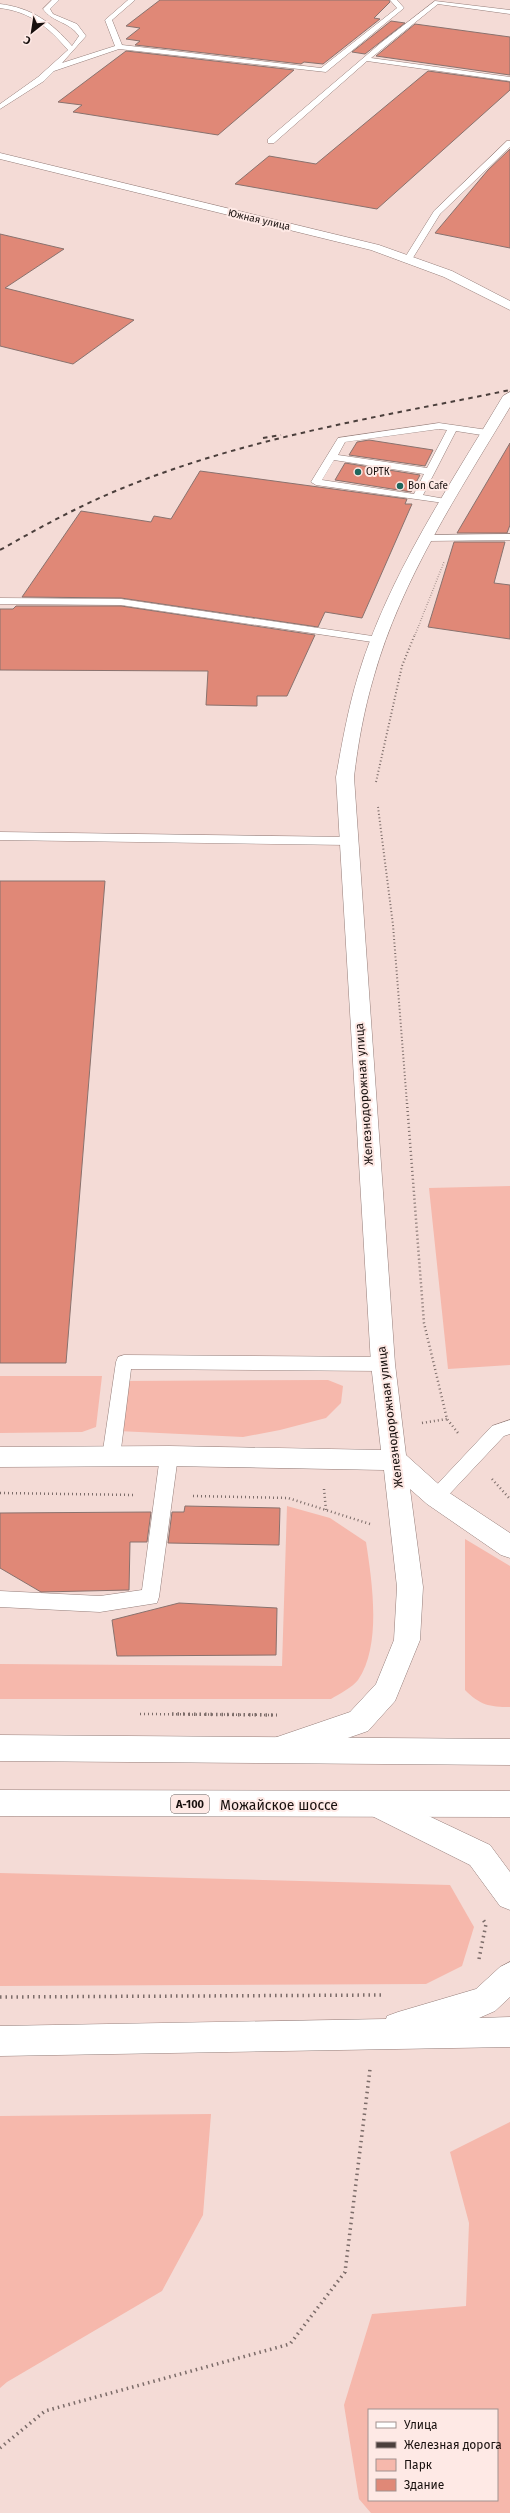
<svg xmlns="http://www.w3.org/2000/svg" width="510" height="2513" viewBox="0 0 510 2513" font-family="'Fira Sans',sans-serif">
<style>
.green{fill:#f6b8ac;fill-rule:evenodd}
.building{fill:#e08877;stroke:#89726e}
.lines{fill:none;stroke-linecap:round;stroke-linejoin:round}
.lane-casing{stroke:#957e7a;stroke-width:1}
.secondary-casing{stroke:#957e7a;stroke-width:1}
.primary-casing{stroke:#957e7a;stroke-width:1}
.path-far3{stroke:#7c6c69;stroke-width:1.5;stroke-dasharray:0.5 2;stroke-linecap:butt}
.path-far2{stroke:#7c6c69;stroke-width:2;stroke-dasharray:1 2.5;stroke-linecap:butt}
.path-far1{stroke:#7c6c69;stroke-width:2.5;stroke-dasharray:1 3;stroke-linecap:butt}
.path{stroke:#7c6c69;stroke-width:3.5;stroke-dasharray:1.5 4;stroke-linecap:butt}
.lane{fill:#fff;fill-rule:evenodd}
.secondary{fill:#fff;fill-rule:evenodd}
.primary{fill:#fff;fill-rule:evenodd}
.rail{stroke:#4b3f3c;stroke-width:2;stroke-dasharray:4.5 4.5;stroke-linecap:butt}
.poi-dot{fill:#20675d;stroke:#fee9e5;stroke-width:1.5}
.labels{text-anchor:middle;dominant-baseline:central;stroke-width:4;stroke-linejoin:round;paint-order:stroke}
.far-street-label{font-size:10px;fill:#18100e;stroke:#fee9e5}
.far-poi-label{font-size:10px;fill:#18100e;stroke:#fee9e5;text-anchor:start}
.shield{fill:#fee9e5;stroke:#5d514e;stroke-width:1}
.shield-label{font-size:11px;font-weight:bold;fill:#18100e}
.street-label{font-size:12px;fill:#18100e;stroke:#fee9e5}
.near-street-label{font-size:14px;fill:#18100e;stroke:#fee9e5}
</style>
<rect width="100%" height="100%" fill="#f4dbd6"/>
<!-- green -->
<g class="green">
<path d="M 510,1186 L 510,1365 L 448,1369 L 429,1188 Z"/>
<path d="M 0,1376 L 102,1376 L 96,1427 L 82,1432 L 0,1433 Z"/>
<path d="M 328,1380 L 343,1386 L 341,1403 L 326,1418 L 280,1430 L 243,1437 L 118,1431 L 121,1381 Z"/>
<path d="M 287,1506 L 330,1518 L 366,1542 C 372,1581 382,1645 358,1680 C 353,1687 339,1694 331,1699 L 0,1699 L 0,1664 L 282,1666 Z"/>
<path d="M 465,1539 L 510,1566 L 510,1707 C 489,1707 480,1705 465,1690 Z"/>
<path d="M 0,1873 L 450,1885 L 474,1927 L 462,1966 L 426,1984 L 0,1986 Z"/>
<path d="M 211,2114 L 203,2215 L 162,2291 L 7,2382 L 0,2388 L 0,2116 Z"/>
<path d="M 510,2122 L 510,2513 L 371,2513 L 359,2499 L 344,2405 L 372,2314 L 466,2306 L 469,2223 L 450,2152 ZM 369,2410 L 497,2410 L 497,2500 L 369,2500 Z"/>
</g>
<!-- building -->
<g class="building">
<path d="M 160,0 L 389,0 L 390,2 L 374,18 L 380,19 L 323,64 L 304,62 L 301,64 L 135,45 L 140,41 L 126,39 L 140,28 L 126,26 Z"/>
<path d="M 391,21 L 405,23 L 365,54 L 352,52 Z"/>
<path d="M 415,24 L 510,37 L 510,75 L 376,56 Z"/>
<path d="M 126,51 L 294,70 L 218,135 L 73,112 L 82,105 L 58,102 Z"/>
<path d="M 428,71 L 510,82 L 510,90 L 377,209 L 235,184 L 269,156 L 316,164 Z"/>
<path d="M 510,149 L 510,248 L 435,233 L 488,170 Z"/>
<path d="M 0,234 L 64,249 L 5,288 L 134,320 L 73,364 L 0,346 Z"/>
<path d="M 369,440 L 433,450 L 425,466 L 349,455 L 357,442 Z"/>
<path d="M 510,443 L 510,525 L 507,533 L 457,533 Z"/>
<path d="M 345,463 L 420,475 L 411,492 L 335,480 Z"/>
<path d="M 200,471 L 407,499 L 405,504 L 412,504 L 362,618 L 325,612 L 318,627 L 121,598 L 22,597 L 81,511 L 151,522 L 154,516 L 171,519 Z"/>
<path d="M 454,542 L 505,542 L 494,583 L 510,585 L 510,639 L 428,627 Z"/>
<path d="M 16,606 L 121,606 L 315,635 L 287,696 L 257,696 L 257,706 L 206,705 L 208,671 L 0,670 L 0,609 L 13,609 Z"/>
<path d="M 0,881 L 105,881 L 66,1363 L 0,1363 Z"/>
<path d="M 185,1506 L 280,1508 L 279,1545 L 168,1543 L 172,1512 L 184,1512 Z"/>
<path d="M 151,1512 L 147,1542 L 130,1542 L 129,1590 L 41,1592 L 0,1568 L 0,1513 Z"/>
<path d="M 179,1603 L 277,1608 L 276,1655 L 117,1656 L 112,1620 Z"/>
</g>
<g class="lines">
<defs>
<g id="lane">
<path d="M 52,0 L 59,0 L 50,9 L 53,14 L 77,24 L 86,36 L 62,63 L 115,46 L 105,20 L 128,0 L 135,0 L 112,20 L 122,45 L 321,68 L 397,8 L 390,0 L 397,0 L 404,8 L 326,72 L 119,49 L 54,71 L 44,81 L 0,109 L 0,104 L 38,77 L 68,50 C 48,27 31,12 0,8 L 0,4 C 32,8 51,22 72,46 L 79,36 C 69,21 53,23 43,9 Z"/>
<path d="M 435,1 L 510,10 L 510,14 L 438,4 L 371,58 L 510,77 L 510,81 L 367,61 L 274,143 L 268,143 L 268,139 L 382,42 Z"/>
<path d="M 507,141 L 510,141 L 510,147 L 440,214 L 411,261 L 405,261 L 404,259 L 434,211 Z"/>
<path d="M 439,423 L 488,430 L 493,433 L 488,436 L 456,431 L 423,495 L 451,500 L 451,504 L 316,485 L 311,482 L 338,438 ZM 439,429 L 447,430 L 427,468 L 338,455 L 345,442 ZM 334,460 L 424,474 L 414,494 L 322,480 Z"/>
<path d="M 510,534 L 510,540 L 427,541 L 422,538 L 427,535 Z"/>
<path d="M 0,598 L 121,599 L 379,637 L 385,640 L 379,643 L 121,605 L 0,604 Z"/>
<path d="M 0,832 L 348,837 L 354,841 L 348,845 L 0,840 Z"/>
<path d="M 124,1355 L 383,1357 L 389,1359 L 391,1364 L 389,1369 L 383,1371 L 131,1369 L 120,1457 L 117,1462 L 111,1464 L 105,1462 L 102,1457 L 116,1362 L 118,1357 Z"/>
<path d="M 510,1420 L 510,1434 L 504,1436 L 442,1502 L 436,1505 L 430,1502 L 427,1497 L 430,1492 L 492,1426 Z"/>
<path d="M 169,1449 L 175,1451 L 178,1456 L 159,1597 L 157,1603 L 100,1612 L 0,1607 L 0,1591 L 100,1596 L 142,1590 L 160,1456 L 163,1451 Z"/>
</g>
<g id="secondary">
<path d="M 0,153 L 379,245 L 452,271 L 510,301 L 510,310 L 444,277 L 371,250 L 0,159 Z"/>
<path d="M 510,392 L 510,407 C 459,492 401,580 374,676 C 364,710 358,743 354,777 L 395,1364 L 406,1455 L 445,1490 L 510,1533 L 510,1558 L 501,1555 L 427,1504 L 410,1489 L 423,1587 L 420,1640 L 395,1701 L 368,1731 L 284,1760 L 274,1756 L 271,1747 L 274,1738 L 350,1712 L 376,1684 L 394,1640 L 397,1587 L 384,1470 L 169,1466 L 0,1467 L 0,1447 L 169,1446 L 381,1450 L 371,1364 L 336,777 C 342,743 348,709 358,676 C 388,576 450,485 503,396 Z"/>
<path d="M 380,1793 L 490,1845 L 510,1872 L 510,1910 L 500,1906 L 470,1865 L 370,1815 L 366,1806 L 370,1797 Z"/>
<path d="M 510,1962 L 510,1997 L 495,2011 L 479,2018 L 510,2017 L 510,2047 L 0,2056 L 0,2026 L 386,2019 L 387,2016 L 398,2012 L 476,1989 L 500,1967 Z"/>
</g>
<g id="primary">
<path d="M 0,1735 L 510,1739 L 510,1765 L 0,1761 Z"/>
<path d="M 0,1790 L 510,1791 L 510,1817 L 0,1816 Z"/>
</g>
</defs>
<!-- lane casing -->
<use href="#lane" class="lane-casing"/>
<!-- secondary casing -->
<use href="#secondary" class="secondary-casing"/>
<!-- primary casing -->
<use href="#primary" class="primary-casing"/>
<!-- path-far3 -->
<path class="path-far3" d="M 415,635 L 444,562"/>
<!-- path-far2 -->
<g class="path-far2">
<path d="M 376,782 L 402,666 L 415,634"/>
<path d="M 378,807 L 393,925 L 407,1104"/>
</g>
<!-- path-far1 -->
<g class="path-far1">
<path d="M 407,1103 L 424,1323 L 447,1419 L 458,1433"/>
<path d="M 422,1423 L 447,1419"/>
<path d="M 492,1479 L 510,1499"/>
<path d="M 324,1489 L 326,1510"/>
<path d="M 0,1493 L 136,1495"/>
<path d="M 193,1496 L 288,1498 L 370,1524"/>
<path d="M 140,1714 L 277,1715"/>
</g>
<!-- path -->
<g class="path">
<path d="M 172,1714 L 277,1715"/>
<path d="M 479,1959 L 486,1924 L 482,1918"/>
<path d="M 0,1997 L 382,1995"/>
<path d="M 0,2448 L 45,2411 L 290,2344 L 345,2272 L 370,2069"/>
</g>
<!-- lane -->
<use href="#lane" class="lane"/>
<!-- secondary -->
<use href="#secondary" class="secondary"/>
<!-- primary -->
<use href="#primary" class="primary"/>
<!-- rail -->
<g class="rail">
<path d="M 263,438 L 281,435"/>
<path d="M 0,550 C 39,528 77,507 118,490 C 243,438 379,417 510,390"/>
</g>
</g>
<!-- markers -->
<g class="poi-dot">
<circle cx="358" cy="472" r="4"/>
<circle cx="400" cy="486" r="4"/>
</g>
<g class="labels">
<!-- far-street labels -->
<g class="far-street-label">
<text transform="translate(259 220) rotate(13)">Южная улица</text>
</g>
<!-- far-poi labels -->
<g class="far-poi-label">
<text x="366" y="472">ОРТК</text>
<text x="408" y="486">Bon Cafe</text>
</g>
<!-- shield labels -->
<rect class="shield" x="171" y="1795" width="38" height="18" rx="3"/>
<g class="shield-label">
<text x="190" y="1804">А-100</text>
</g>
<!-- street labels -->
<g class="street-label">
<text transform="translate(364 1094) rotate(-94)">Железнодорожная улица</text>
<text transform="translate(390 1417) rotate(-97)">Железнодорожная улица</text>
</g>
<!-- near-street labels -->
<g class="near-street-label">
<text x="279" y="1805">Можайское шоссе</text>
</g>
</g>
<!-- legend -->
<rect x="368" y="2409" width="130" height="92" fill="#fee9e5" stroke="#a2928f"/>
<rect x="376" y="2422" width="20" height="6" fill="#ffffff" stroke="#a2928f"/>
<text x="404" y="2429" font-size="12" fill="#18100e">Улица</text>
<rect x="376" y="2442" width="20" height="6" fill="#4b3f3c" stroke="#a2928f"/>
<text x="404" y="2449" font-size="12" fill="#18100e">Железная дорога</text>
<rect x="376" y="2459" width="20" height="12" fill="#f6b8ac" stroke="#a2928f"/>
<text x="404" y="2469" font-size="12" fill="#18100e">Парк</text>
<rect x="376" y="2479" width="20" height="12" fill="#e08877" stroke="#a2928f"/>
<text x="404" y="2489" font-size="12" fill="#18100e">Здание</text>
<!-- north arrow -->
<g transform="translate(32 32) rotate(210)" stroke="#fee9e5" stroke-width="3" paint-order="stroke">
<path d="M0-3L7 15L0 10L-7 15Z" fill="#18100e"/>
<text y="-6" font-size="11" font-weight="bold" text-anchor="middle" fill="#18100e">С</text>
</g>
</svg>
